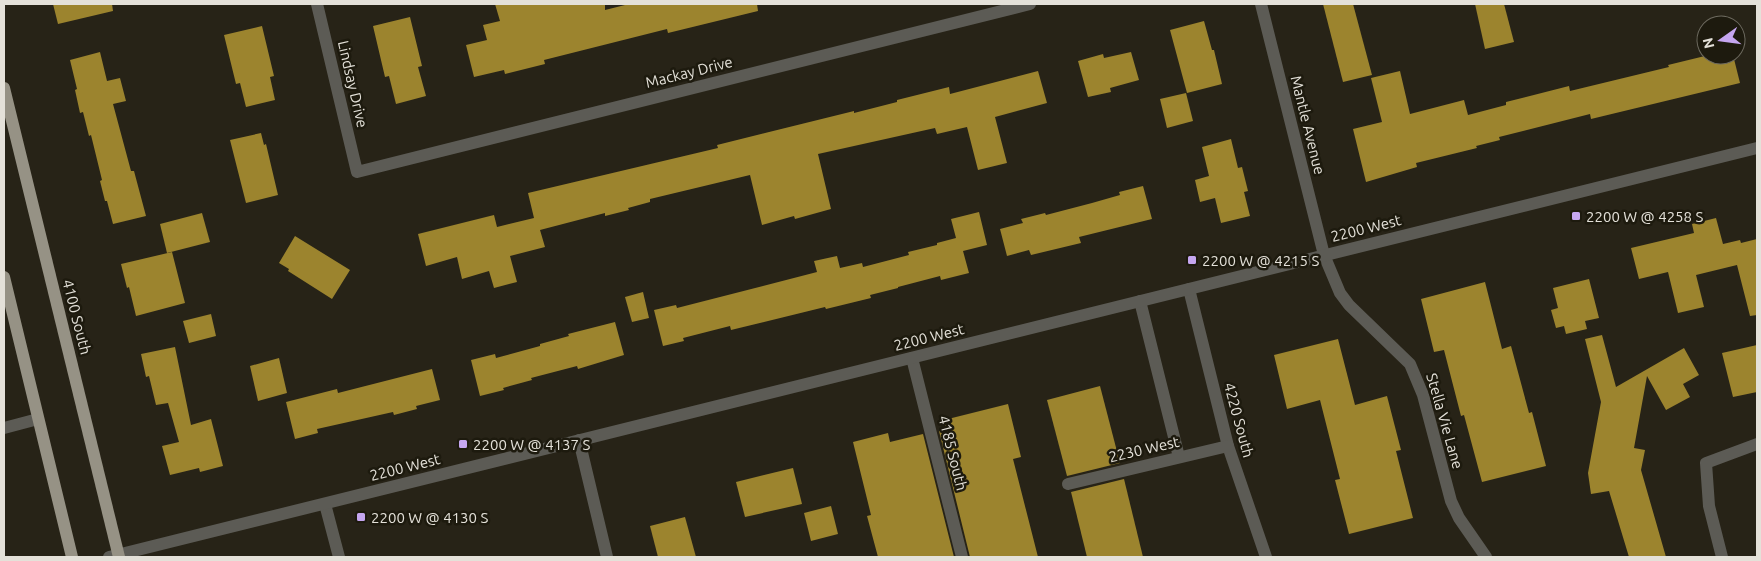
<svg xmlns="http://www.w3.org/2000/svg" width="1761" height="561" viewBox="0 0 1761 561" font-family="Ubuntu,sans-serif">
<style>
.building{fill:#9c842e}
.lines{fill:none;stroke-linecap:round;stroke-linejoin:round}
.minor{stroke:#5c5b55;stroke-width:12}
.major{stroke:#969285;stroke-width:12}
.poi-dot{fill:#c5a6f0;stroke:#1d1a0e;stroke-width:2}
.labels{text-anchor:middle;dominant-baseline:central;stroke-width:5;stroke-linejoin:round;paint-order:stroke}
.street-label{font-size:15px;fill:#e4e1d9;stroke:#1d1a0e}
.poi-label{font-size:15px;fill:#e4e1d9;stroke:#1d1a0e;text-anchor:start}
</style>
<rect width="100%" height="100%" fill="#272317"/>
<!-- building -->
<g class="building">
<path d="M 53,4 L 112,4 L 113,11 L 58,24 Z"/>
<path d="M 495,4 L 605,4 L 605,10 L 629,4 L 757,4 L 758,11 L 668,33 L 667,29 L 544,60 L 545,64 L 505,74 L 504,70 L 474,77 L 466,45 L 487,40 L 483,25 L 500,21 Z"/>
<path d="M 1323,4 L 1353,4 L 1372,75 L 1343,82 Z"/>
<path d="M 1475,4 L 1504,4 L 1514,42 L 1485,49 Z"/>
<path d="M 410,17 L 422,66 L 418,67 L 426,96 L 396,104 L 389,76 L 385,77 L 373,26 Z"/>
<path d="M 1204,21 L 1212,50 L 1214,50 L 1222,84 L 1187,93 L 1170,30 Z"/>
<path d="M 262,26 L 274,76 L 270,77 L 275,100 L 246,107 L 240,83 L 236,84 L 224,35 Z"/>
<path d="M 100,52 L 107,81 L 120,78 L 126,101 L 113,104 L 131,171 L 134,171 L 146,216 L 113,224 L 107,201 L 105,201 L 100,181 L 102,180 L 91,135 L 89,136 L 83,112 L 80,113 L 75,90 L 77,89 L 70,60 Z"/>
<path d="M 1131,52 L 1139,80 L 1110,88 L 1111,92 L 1088,97 L 1078,61 L 1103,54 L 1104,58 Z"/>
<path d="M 1709,55 L 1733,55 L 1740,83 L 1591,119 L 1590,114 L 1499,137 L 1500,140 L 1476,146 L 1477,148 L 1416,163 L 1417,167 L 1366,182 L 1353,129 L 1382,122 L 1371,78 L 1400,71 L 1410,114 L 1464,100 L 1468,115 L 1506,105 L 1506,102 L 1569,86 L 1570,91 L 1669,67 L 1668,65 Z"/>
<path d="M 1038,71 L 1047,103 L 995,117 L 1007,163 L 978,170 L 967,127 L 937,134 L 935,128 L 818,154 L 831,209 L 795,219 L 794,216 L 762,225 L 750,175 L 650,199 L 650,202 L 628,208 L 629,210 L 605,216 L 605,213 L 540,230 L 545,247 L 510,256 L 517,282 L 494,288 L 489,271 L 462,279 L 457,257 L 426,266 L 418,234 L 494,215 L 497,227 L 534,218 L 528,193 L 718,148 L 717,145 L 854,111 L 854,113 L 897,102 L 897,100 L 949,87 L 950,94 Z"/>
<path d="M 1186,93 L 1193,121 L 1167,128 L 1160,99 Z"/>
<path d="M 261,133 L 264,145 L 266,144 L 278,195 L 246,203 L 230,140 Z"/>
<path d="M 1231,139 L 1238,168 L 1242,167 L 1248,191 L 1244,192 L 1250,216 L 1221,223 L 1215,198 L 1200,202 L 1195,180 L 1209,176 L 1202,147 Z"/>
<path d="M 1143,186 L 1152,219 L 1079,237 L 1081,243 L 1031,255 L 1029,250 L 1007,256 L 1000,229 L 1023,223 L 1021,219 L 1045,213 L 1046,215 L 1092,203 L 1120,195 L 1119,192 Z"/>
<path d="M 979,212 L 987,245 L 963,251 L 969,273 L 941,280 L 940,276 L 898,287 L 898,288 L 870,295 L 871,298 L 826,309 L 825,307 L 731,330 L 730,326 L 683,338 L 684,341 L 663,346 L 654,310 L 676,305 L 677,308 L 817,272 L 814,261 L 837,256 L 840,268 L 862,263 L 863,267 L 909,255 L 908,252 L 937,245 L 937,243 L 956,238 L 951,219 Z"/>
<path d="M 202,213 L 210,242 L 167,253 L 160,224 Z"/>
<path d="M 1716,218 L 1723,244 L 1740,240 L 1741,243 L 1757,239 L 1757,315 L 1750,316 L 1737,265 L 1696,275 L 1704,307 L 1678,313 L 1668,272 L 1639,279 L 1631,248 L 1694,233 L 1692,224 Z"/>
<path d="M 295,236 L 350,270 L 332,299 L 288,271 L 289,269 L 279,263 Z"/>
<path d="M 172,252 L 185,303 L 136,316 L 129,287 L 127,288 L 121,264 Z"/>
<path d="M 1589,279 L 1599,318 L 1585,321 L 1587,329 L 1566,334 L 1564,326 L 1556,328 L 1551,310 L 1558,308 L 1553,288 Z"/>
<path d="M 1485,282 L 1502,349 L 1511,346 L 1529,413 L 1532,412 L 1546,466 L 1482,482 L 1464,415 L 1461,416 L 1444,350 L 1434,352 L 1421,299 Z"/>
<path d="M 643,292 L 649,318 L 632,322 L 625,297 Z"/>
<path d="M 211,314 L 216,336 L 189,343 L 183,321 Z"/>
<path d="M 615,322 L 624,355 L 578,369 L 577,366 L 531,378 L 532,380 L 503,388 L 504,390 L 480,396 L 471,360 L 495,354 L 496,358 L 540,346 L 540,344 L 569,336 L 568,334 Z"/>
<path d="M 1602,335 L 1616,387 L 1684,348 L 1699,375 L 1683,384 L 1690,397 L 1666,410 L 1647,376 L 1634,448 L 1645,450 L 1641,470 L 1666,557 L 1629,557 L 1609,491 L 1591,494 L 1588,473 L 1601,402 L 1585,339 Z"/>
<path d="M 1338,339 L 1355,405 L 1387,396 L 1401,450 L 1396,451 L 1413,518 L 1349,534 L 1335,480 L 1340,479 L 1320,400 L 1287,409 L 1274,355 Z"/>
<path d="M 1757,345 L 1757,392 L 1733,397 L 1722,353 Z"/>
<path d="M 175,347 L 191,425 L 211,419 L 223,466 L 200,472 L 199,468 L 170,475 L 162,446 L 179,442 L 168,403 L 156,405 L 149,376 L 146,377 L 141,354 Z"/>
<path d="M 279,358 L 287,393 L 258,401 L 250,366 Z"/>
<path d="M 432,369 L 440,400 L 416,406 L 417,409 L 394,415 L 393,412 L 317,429 L 318,433 L 295,439 L 286,402 L 337,389 L 338,393 Z"/>
<path d="M 1100,386 L 1120,463 L 1067,476 L 1047,400 Z"/>
<path d="M 1008,404 L 1021,457 L 1013,459 L 1038,557 L 970,557 L 939,431 L 946,429 L 944,420 Z"/>
<path d="M 888,433 L 890,442 L 923,434 L 954,557 L 878,557 L 867,516 L 871,515 L 853,442 Z"/>
<path d="M 793,468 L 802,504 L 745,517 L 736,482 Z"/>
<path d="M 1124,479 L 1143,557 L 1087,557 L 1071,492 Z"/>
<path d="M 831,506 L 838,534 L 811,541 L 804,513 Z"/>
<path d="M 685,517 L 696,557 L 658,557 L 650,526 Z"/>
</g>
<g class="lines">
<!-- minor -->
<g class="minor">
<path d="M 317,4 L 357,172 L 1030,4"/>
<path d="M 1261,4 L 1324,255 L 1340,293 L 1349,305 L 1410,364 L 1423,395 L 1451,501 L 1459,518 L 1486,557"/>
<path d="M 1189,289 L 1228,446 L 1266,557"/>
<path d="M 1140,301 L 1179,457"/>
<path d="M 912,358 L 962,557"/>
<path d="M 4,428 L 38,419"/>
<path d="M 579,440 L 607,557"/>
<path d="M 1068,484 L 1228,446"/>
<path d="M 325,504 L 339,557"/>
<path d="M 109,557 L 1757,148"/>
<path d="M 1722,557 L 1709,506 L 1706,463 L 1757,444"/>
</g>
<!-- major -->
<g class="major">
<path d="M 4,88 L 119,557"/>
<path d="M 4,277 L 72,557"/>
</g>
</g>
<!-- markers -->
<g class="poi-dot">
<rect x="1571" y="211" width="10" height="10" rx="2.5"/>
<rect x="1187" y="255" width="10" height="10" rx="2.5"/>
<rect x="458" y="439" width="10" height="10" rx="2.5"/>
<rect x="356" y="512" width="10" height="10" rx="2.5"/>
</g>
<g class="labels">
<!-- street labels -->
<g class="street-label">
<text transform="translate(689 72) rotate(-14)">Mackay Drive</text>
<text transform="translate(353 84) rotate(77)">Lindsay Drive</text>
<text transform="translate(1308 125) rotate(76)">Mantle Avenue</text>
<text transform="translate(1366 228) rotate(-14)">2200 West</text>
<text transform="translate(77 317) rotate(76)">4100 South</text>
<text transform="translate(929 337) rotate(-14)">2200 West</text>
<text transform="translate(1239 420) rotate(75)">4220 South</text>
<text transform="translate(1445 421) rotate(74)">Stella Vie Lane</text>
<text transform="translate(1144 449) rotate(-13)">2230 West</text>
<text transform="translate(953 453) rotate(76)">4185 South</text>
<text transform="translate(405 467) rotate(-14)">2200 West</text>
</g>
<!-- poi labels -->
<g class="poi-label">
<text x="1586" y="216">2200 W @ 4258 S</text>
<text x="1202" y="260">2200 W @ 4215 S</text>
<text x="473" y="444">2200 W @ 4137 S</text>
<text x="371" y="517">2200 W @ 4130 S</text>
</g>
</g>
<!-- border -->
<rect width="1761" height="561" fill="none" stroke="#e4e1d9" stroke-width="10"/>
<!-- north arrow -->
<g transform="translate(1721 40) rotate(256)"><circle r="24" fill="#1d1a0e" stroke="#6d6a5f"/>
<path d="M0-4L9 19L0 12L-9 19Z" fill="#c5a6f0"/>
<text y="-8" font-size="14" font-weight="bold" text-anchor="middle" fill="#e4e1d9">N</text>
</g>
</svg>
